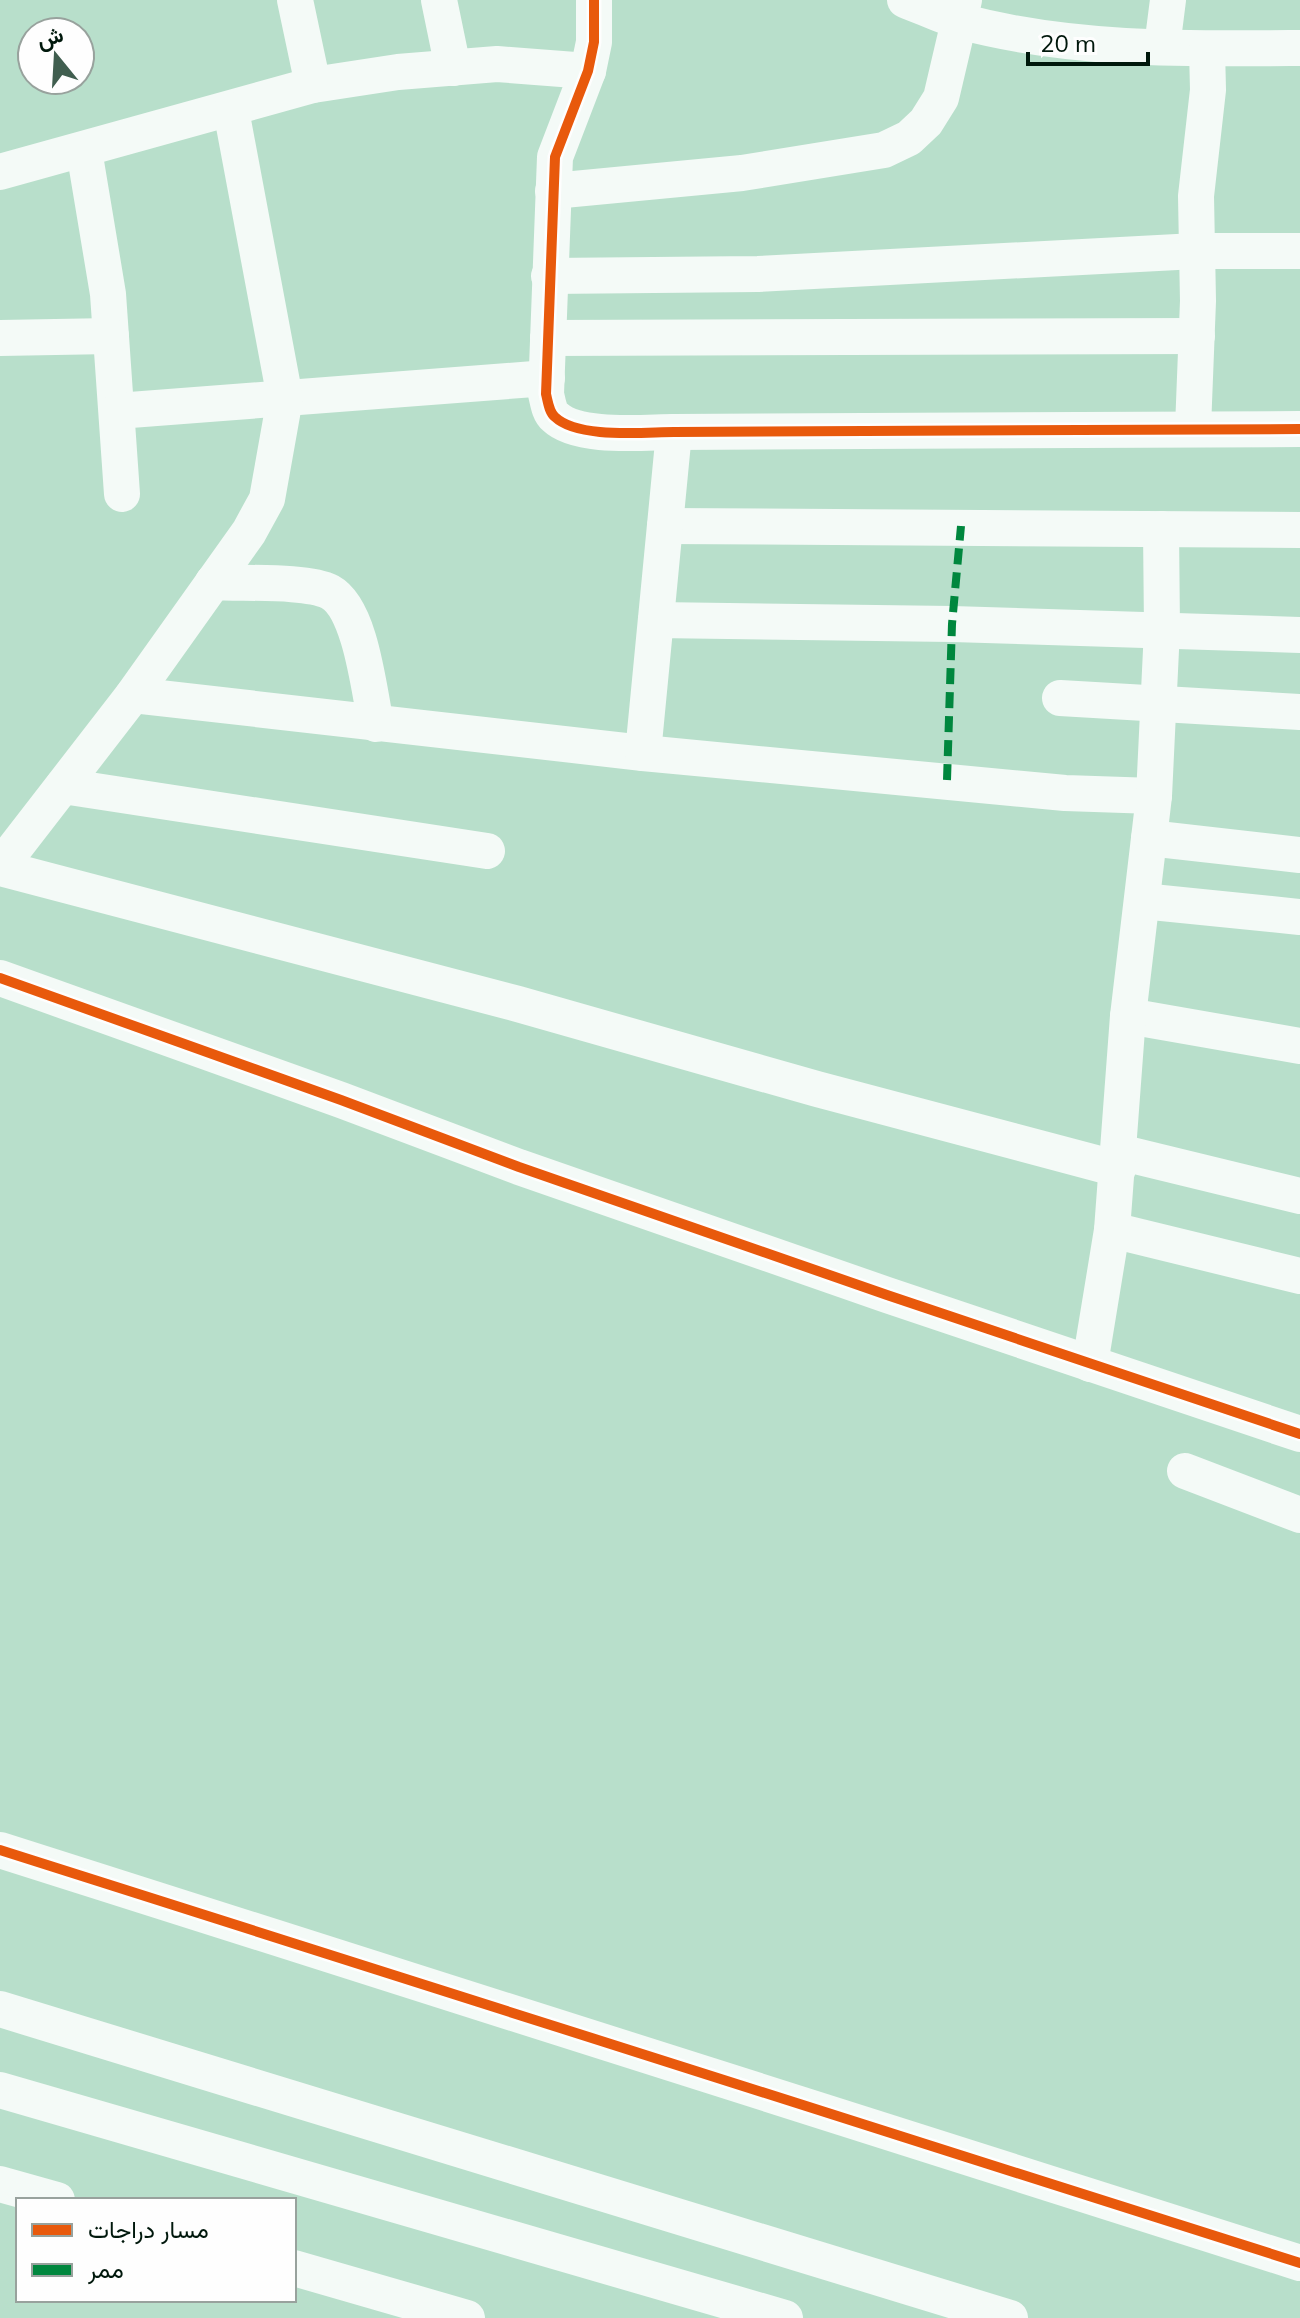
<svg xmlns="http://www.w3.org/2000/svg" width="1300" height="2318" viewBox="0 0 1300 2318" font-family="Mulish,Vazirmatn,sans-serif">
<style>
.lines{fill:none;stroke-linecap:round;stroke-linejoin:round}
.street{stroke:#f4faf7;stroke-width:36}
.quiet{stroke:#00873e;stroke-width:8;stroke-dasharray:16 8;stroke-linecap:butt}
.cycleway-casing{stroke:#fefefe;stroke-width:15}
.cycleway{stroke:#e8590c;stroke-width:10}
</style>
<rect width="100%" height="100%" fill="#b8dfcb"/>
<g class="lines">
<!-- street -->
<g class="street">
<path d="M 295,0 L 313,85"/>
<path d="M 439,0 L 453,68"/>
<path d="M 594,0 L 594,42 L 588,71 L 555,157 L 546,394 C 548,402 549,412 555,417 C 578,439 644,432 674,432 L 1300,429"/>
<path d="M 905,0 C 924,7 943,17 963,22 C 1073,51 1187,49 1300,48"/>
<path d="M 1162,47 L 1168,0"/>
<path d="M 84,150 L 108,294 L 122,494"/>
<path d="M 0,172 L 313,85 L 398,72 L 497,64 L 588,71"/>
<path d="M 553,191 L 742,173 L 884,150 L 909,138 L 926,122 L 941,98 L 964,0"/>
<path d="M 549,276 L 758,274 L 1196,251 L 1300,251"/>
<path d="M 0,338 L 111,336"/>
<path d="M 548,338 L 1197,336"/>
<path d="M 117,411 L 547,378"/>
<path d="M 1193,428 L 1198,301 L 1196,196 L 1208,90 L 1207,49"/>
<path d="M 665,526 L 1300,530"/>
<path d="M 213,582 C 241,584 307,580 330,592 C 361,609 369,691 376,724"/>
<path d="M 656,620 L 952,624 L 1300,635"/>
<path d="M 133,695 L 643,753 L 1065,793 L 1154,796"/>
<path d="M 1060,698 L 1300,712"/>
<path d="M 643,753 L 674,432"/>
<path d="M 63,786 L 487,851"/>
<path d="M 1149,838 L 1300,855"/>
<path d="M 0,867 L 133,695 L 249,532 L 267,499 L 285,398 L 231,110"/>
<path d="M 0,868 L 518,1004 L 817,1089 L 1118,1169"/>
<path d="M 1142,901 L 1300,917"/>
<path d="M 0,978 L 341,1100 L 519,1167 L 887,1295 L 1300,1434"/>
<path d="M 1128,1016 L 1300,1046"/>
<path d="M 1119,1152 L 1300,1196"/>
<path d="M 1112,1230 L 1300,1276"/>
<path d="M 1090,1364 L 1112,1230 L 1128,1016 L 1154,796 L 1162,629 L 1161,529"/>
<path d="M 1185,1471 L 1300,1515"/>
<path d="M 0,1850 L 1300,2263"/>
<path d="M 0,2009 L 1010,2318"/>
<path d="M 0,2090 L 785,2318"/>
<path d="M 0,2184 L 57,2200"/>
<path d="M 294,2268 L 467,2318"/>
</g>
<!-- quiet -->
<path class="quiet" d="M 947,780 L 952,624 L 961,526"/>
<defs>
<g id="cycleway">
<path d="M 594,0 L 594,42 L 588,71 L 555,157 L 546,394 C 548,402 549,412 555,417 C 578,439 644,432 674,432 L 1300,429"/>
<path d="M 0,978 L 341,1100 L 519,1167 L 887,1295 L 1300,1434"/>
<path d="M 0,1850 L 1300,2263"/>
</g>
</defs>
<!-- cycleway casing -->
<use href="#cycleway" class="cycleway-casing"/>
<!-- cycleway -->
<use href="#cycleway" class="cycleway"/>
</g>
<!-- legend -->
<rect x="16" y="2198" width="280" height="104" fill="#fefefe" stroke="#98a29d" stroke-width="2"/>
<rect x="32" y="2224" width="40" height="12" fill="#e8590c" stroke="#98a29d" stroke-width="2"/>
<text x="88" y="2238" font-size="24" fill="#00180c">مسار دراجات</text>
<rect x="32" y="2264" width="40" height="12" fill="#00873e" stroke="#98a29d" stroke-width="2"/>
<text x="88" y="2278" font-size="24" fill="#00180c">ممر</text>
<!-- north arrow -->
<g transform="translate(56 56) rotate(342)"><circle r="38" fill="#fefefe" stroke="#98a29d" stroke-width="2"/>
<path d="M0-6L14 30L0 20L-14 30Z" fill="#405e4f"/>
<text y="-12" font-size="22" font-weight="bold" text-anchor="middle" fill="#00180c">ش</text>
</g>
<!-- scale -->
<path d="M1028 52v12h120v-12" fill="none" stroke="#00180c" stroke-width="4"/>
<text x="1040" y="52" font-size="24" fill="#00180c" stroke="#fefefe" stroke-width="6" paint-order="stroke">20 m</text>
</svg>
